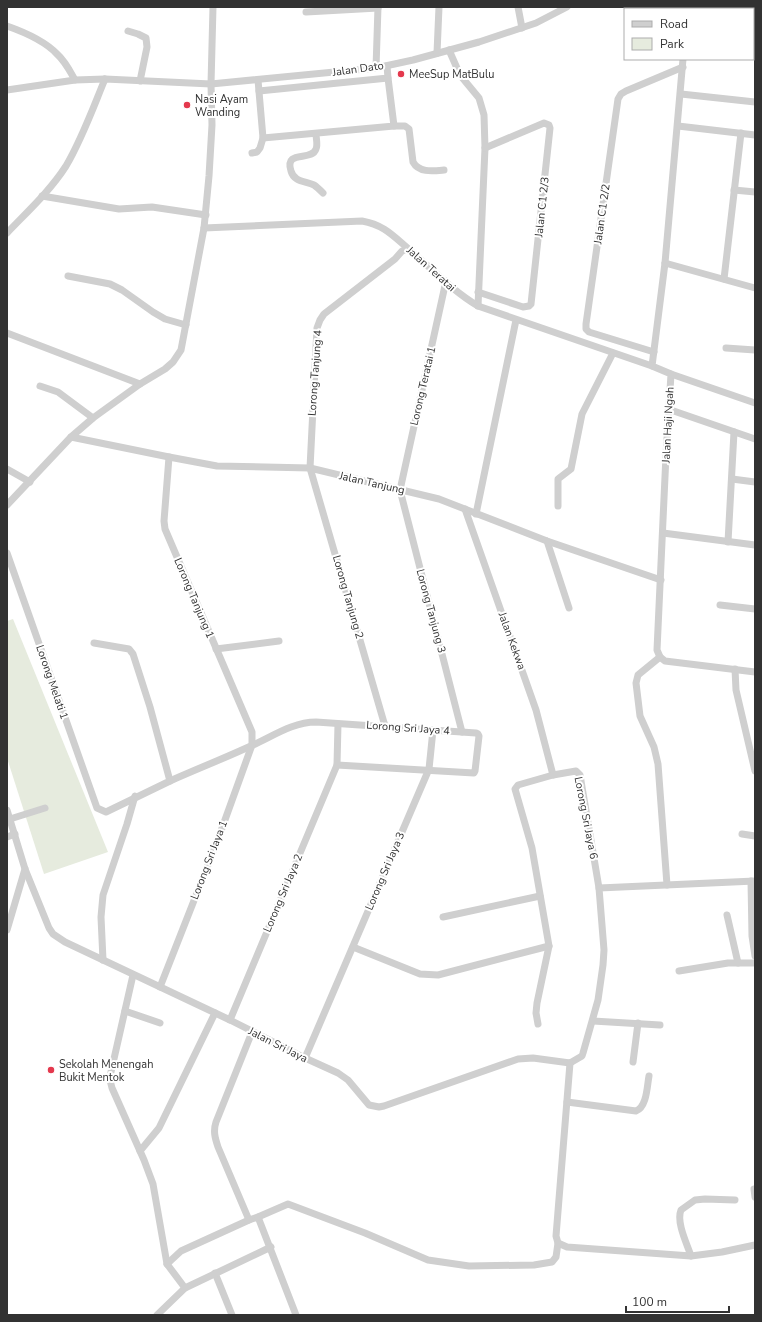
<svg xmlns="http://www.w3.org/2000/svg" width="762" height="1322" viewBox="0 0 762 1322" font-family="'Nunito Sans',sans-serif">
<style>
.green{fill:#e6ebde}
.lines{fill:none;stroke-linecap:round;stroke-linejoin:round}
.street{stroke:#cfcfcf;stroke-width:7}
.poi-dot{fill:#e4384d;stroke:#fff;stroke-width:1.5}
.labels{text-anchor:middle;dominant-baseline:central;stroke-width:4;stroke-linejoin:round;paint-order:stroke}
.street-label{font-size:11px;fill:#323232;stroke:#fff}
.poi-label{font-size:11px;fill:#323232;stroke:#fff;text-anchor:start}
</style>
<rect width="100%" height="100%" fill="#fff"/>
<!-- green -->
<path class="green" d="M 13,619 L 108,852 L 44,874 L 7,758 L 7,621 Z"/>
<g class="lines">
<!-- street -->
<g class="street">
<path d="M 518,7 L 522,28"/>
<path d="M 688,9 L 688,7"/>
<path d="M 306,12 L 378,8"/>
<path d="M 7,26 C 24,32 44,40 57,54 C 65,61 70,71 75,80 L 105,79 L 211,84 L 376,68 L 413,60 L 479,42 L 536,23 L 567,7"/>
<path d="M 128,31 L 138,34 L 146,38 L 147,47 L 140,81"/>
<path d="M 449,50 L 460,75 L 479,98 L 484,115 L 485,148 L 478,306"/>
<path d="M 437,53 L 439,7"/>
<path d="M 683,59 L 665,263 L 652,366 L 671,374 L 666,455 L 657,650 L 660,657 L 665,661 L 755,672"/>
<path d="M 376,68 L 378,7"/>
<path d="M 7,90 L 75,80"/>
<path d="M 259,91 L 388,78 L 387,66"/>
<path d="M 681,94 L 755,102"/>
<path d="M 394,126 L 405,126 L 409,129 L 413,162 C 419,173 433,171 444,170"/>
<path d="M 678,126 L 755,135"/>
<path d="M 316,134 C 316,138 318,145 316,149 C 312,162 284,149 291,171 C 294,182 305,181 314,185 C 317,187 320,190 323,193"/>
<path d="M 263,138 L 394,126 L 388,78"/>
<path d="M 252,153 L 257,152 L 260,148 L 263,138 L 258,80"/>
<path d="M 734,190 L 755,192"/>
<path d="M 42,196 L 119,209 L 152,207 L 206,215"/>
<path d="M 204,228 L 362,221 C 385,225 394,237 411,251 C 433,270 453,291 478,306 L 652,366"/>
<path d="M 7,233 C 27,212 50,191 66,166 C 82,139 93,108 105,79"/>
<path d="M 665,263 L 755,288"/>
<path d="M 68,276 L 110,284 L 122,290 L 153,312 L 165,319 L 186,325"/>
<path d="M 724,279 L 741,133"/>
<path d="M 446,281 L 400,490 L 462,732"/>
<path d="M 478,292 L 523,307 L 529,306 L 531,304 L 550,128 L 549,125 L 544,123 L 485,148"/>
<path d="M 7,333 L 140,384"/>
<path d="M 726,348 L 755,350"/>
<path d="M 654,352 L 589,332 L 586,329 L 586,324 L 618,99 L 621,94 L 626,91 L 683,67"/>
<path d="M 671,374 L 755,403"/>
<path d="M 40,386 L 58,392 L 93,418"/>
<path d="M 668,409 L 755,439"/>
<path d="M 71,437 L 169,457 L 217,466 L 310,468 L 439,499 L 547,541 L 661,580"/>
<path d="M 7,469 L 30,482"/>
<path d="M 732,479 L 755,482"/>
<path d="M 7,505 L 71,437 L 93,418 L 140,384 L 165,369 L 173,362 L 181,350 L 204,228 L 209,176 L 212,125 L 211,84 L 213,7"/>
<path d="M 558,506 L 558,479 L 571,469 L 582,414 L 613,353"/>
<path d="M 465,509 L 536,710 L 553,775"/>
<path d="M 476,514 L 516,320"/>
<path d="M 663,533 L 755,545"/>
<path d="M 547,541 L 569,608"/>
<path d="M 728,542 L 734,432"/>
<path d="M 7,553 L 97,808 L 106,812 L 170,781 L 150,707 L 133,654 L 129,649 L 94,643"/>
<path d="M 720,605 L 755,609"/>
<path d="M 216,649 L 279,641"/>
<path d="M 660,657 L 638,675 L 636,683 L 640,716 L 654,747 L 658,764 L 667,885"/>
<path d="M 735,669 L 736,690 L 755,771"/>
<path d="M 385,726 L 310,468 L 317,328 L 320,320 L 324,314 L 395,259 L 402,251 L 408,249"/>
<path d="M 170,781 C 197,769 225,758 253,745 C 273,736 293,722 316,722 L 476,733 L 478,734 L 479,736 L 475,771 L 474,773 L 337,765"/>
<path d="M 7,810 L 25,869 L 49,928 L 53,934 L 65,942 L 230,1020 L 305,1058 L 338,1073 L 348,1080 L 369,1105 L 379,1107 L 384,1106 L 518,1059 L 533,1058 L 570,1063"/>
<path d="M 10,819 L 45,808"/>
<path d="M 742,834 L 755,836"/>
<path d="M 7,837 L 15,834"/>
<path d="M 751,881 L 752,936 L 755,956"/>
<path d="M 599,888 L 755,881"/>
<path d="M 727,915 L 738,963"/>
<path d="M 443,917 L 540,896"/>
<path d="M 7,930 L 25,869"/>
<path d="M 353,947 L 420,974 L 438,975 L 549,946"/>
<path d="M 103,960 L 101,917 L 103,895 L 127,824 L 135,796"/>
<path d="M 679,971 L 728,963 L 755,963"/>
<path d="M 133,975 L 111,1072 L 110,1080 L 112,1088 L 144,1160 L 153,1184 L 167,1264 L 185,1288"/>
<path d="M 160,987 L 217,842 L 252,745 L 252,732 L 165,529 L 164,521 L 169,457"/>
<path d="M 125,1011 L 160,1023"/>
<path d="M 230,1020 L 337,765 L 338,724"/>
<path d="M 593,1021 L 660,1025"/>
<path d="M 538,1024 L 536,1013 L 537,1003 L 549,946 L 532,848 L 515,789 L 518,785 L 553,775 L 576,771 L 580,775 L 599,888 L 604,950 L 603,965 L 598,1000 L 583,1053 L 582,1056 L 570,1063"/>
<path d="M 252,1032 L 216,1122 C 213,1131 215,1138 218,1147 L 249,1220 L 258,1217 L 296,1315"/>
<path d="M 305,1058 L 429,769 L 433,730"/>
<path d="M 633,1062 L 638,1023"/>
<path d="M 570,1063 L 556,1236 L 558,1243 L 567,1247 L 691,1256 L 722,1252 L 755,1245"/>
<path d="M 567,1102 L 636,1111 C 647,1107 647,1086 649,1076"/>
<path d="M 140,1151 L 159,1128 L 215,1013"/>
<path d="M 754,1189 L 755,1197"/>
<path d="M 258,1217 L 288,1204 L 365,1233 L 428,1260 L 469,1266 L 534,1265 L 552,1262 L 556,1257 L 558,1243"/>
<path d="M 691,1256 C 687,1244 676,1222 681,1210 L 695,1200 L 705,1199 L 735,1200"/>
<path d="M 167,1264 L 181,1251 L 249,1220"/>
<path d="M 215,1273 L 232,1315"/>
<path d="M 157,1315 L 185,1288 L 271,1247"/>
</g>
</g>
<!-- markers -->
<g class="poi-dot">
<circle cx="401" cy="74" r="4"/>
<circle cx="187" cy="105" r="4"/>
<circle cx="51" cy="1070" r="4"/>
</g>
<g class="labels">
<!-- street labels -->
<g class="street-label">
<text transform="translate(358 69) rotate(-8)">Jalan Dato</text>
<text transform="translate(542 207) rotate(-84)">Jalan C1 2/3</text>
<text transform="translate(602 214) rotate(-82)">Jalan C1 2/2</text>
<text transform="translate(431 269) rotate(42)">Jalan Teratai</text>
<text transform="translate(315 373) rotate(-86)">Lorong Tanjung 4</text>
<text transform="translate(423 386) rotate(-77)">Lorong Teratai 1</text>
<text transform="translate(668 425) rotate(-87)">Jalan Haji Ngah</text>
<text transform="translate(372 483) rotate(13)">Jalan Tanjung</text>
<text transform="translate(348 597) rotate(74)">Lorong Tanjung 2</text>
<text transform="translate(194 598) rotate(67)">Lorong Tanjung 1</text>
<text transform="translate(431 611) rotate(75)">Lorong Tanjung 3</text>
<text transform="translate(512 641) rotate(70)">Jalan Kekwa</text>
<text transform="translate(52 682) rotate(71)">Lorong Melati 1</text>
<text transform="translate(408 728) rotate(4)">Lorong Sri Jaya 4</text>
<text transform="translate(586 818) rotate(79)">Lorong Sri Jaya 6</text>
<text transform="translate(209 860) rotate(-69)">Lorong Sri Jaya 1</text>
<text transform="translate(385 871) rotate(-67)">Lorong Sri Jaya 3</text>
<text transform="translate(283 893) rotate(-67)">Lorong Sri Jaya 2</text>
<text transform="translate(278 1045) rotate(27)">Jalan Sri Jaya</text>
</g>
<!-- poi labels -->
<g class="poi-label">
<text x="409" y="74">MeeSup MatBulu</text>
<text x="195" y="99">Nasi Ayam<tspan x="195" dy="13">Wanding</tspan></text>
<text x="59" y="1064">Sekolah Menengah<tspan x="59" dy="13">Bukit Mentok</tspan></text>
</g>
</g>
<!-- border -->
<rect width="762" height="1322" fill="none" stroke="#323232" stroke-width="16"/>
<!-- legend -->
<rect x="624" y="8" width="130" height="52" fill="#ffffff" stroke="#adadad"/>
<rect x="632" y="21" width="20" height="6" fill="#cfcfcf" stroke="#adadad"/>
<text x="660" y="28" font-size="12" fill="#323232">Road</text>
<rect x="632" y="38" width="20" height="12" fill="#e6ebde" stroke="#adadad"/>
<text x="660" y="48" font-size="12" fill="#323232">Park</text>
<!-- scale -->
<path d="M626 1306v6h103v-6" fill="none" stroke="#323232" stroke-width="2"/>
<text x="632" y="1306" font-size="12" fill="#323232" stroke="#ffffff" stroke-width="3" paint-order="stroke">100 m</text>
</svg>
